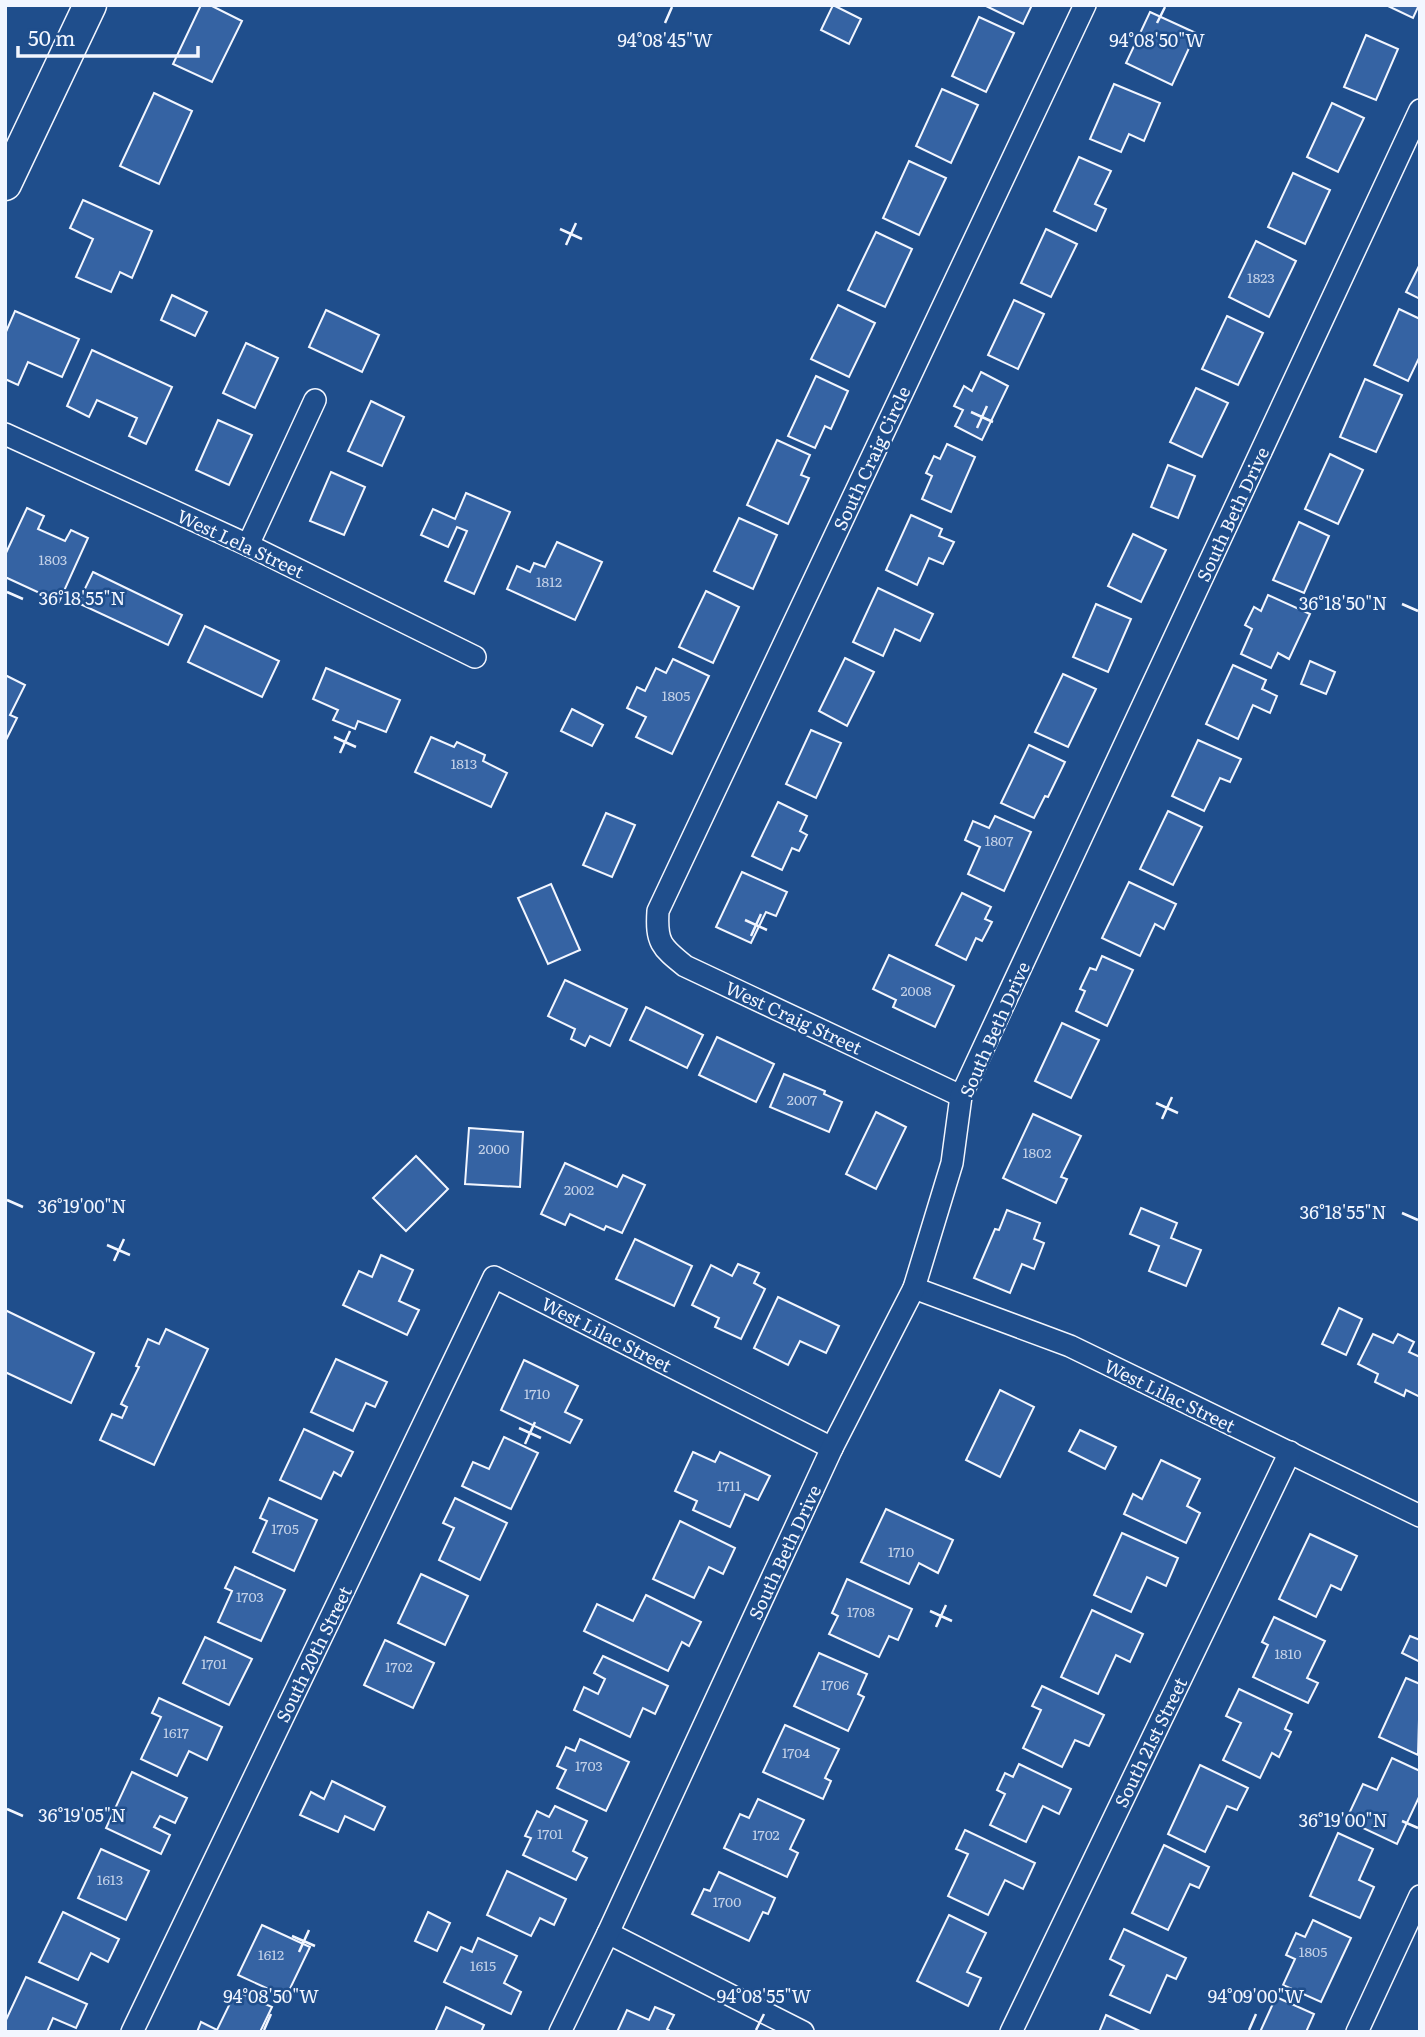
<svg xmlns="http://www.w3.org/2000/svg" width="1425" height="2037" viewBox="0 0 1425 2037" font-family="Literata,serif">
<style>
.building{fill:#3563a3;stroke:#f2f6ff;stroke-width:2}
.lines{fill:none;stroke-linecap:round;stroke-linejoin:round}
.street-casing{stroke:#f2f6ff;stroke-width:24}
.secondary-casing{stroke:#f2f6ff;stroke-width:35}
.street{stroke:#1f4e8c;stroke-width:21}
.secondary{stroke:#1f4e8c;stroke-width:32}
.ticks{fill:none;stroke:#f2f6ff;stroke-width:2.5}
.labels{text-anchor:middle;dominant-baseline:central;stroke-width:5;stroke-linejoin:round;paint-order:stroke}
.number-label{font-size:14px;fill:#c3d1e8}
.street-label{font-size:18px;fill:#f2f6ff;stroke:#1f4e8c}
.ticks-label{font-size:18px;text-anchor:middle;fill:#f2f6ff;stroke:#1f4e8c;stroke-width:5;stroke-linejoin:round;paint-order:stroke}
</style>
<rect width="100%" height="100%" fill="#1f4e8c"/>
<!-- building -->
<g class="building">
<path d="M 201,5 L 210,5 L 242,21 L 212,82 L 173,64 Z"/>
<path d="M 833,5 L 861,19 L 849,44 L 821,30 Z"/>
<path d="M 984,5 L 1032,5 L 1023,24 Z"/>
<path d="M 1386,5 L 1419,5 L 1413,18 Z"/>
<path d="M 1150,12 L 1196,33 L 1172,85 L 1126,63 Z"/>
<path d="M 979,17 L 1014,33 L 986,92 L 952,76 Z"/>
<path d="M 1366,35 L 1398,49 L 1376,100 L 1344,87 Z"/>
<path d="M 1114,84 L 1160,103 L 1144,141 L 1129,134 L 1121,152 L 1090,139 Z"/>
<path d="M 942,89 L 978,105 L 951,163 L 916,146 Z"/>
<path d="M 154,93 L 192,111 L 159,184 L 120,166 Z"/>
<path d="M 1332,103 L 1364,118 L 1338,172 L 1307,157 Z"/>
<path d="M 1079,157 L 1111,171 L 1095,204 L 1106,209 L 1096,231 L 1054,211 Z"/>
<path d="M 909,161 L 946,178 L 919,235 L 883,218 Z"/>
<path d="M 1293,173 L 1330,190 L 1305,244 L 1268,227 Z"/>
<path d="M 83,200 L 152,231 L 132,278 L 120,272 L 111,292 L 76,277 L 93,239 L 70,228 Z"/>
<path d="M 1046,229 L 1077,244 L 1051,297 L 1021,283 Z"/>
<path d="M 876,232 L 912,249 L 885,307 L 848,290 Z"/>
<path d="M 1256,241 L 1296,261 L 1269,317 L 1229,297 Z"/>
<path d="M 1420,264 L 1420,299 L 1406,292 Z"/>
<path d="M 172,295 L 207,312 L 195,336 L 161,320 Z"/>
<path d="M 1014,300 L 1044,314 L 1018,369 L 988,355 Z"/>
<path d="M 838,305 L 875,323 L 849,377 L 811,359 Z"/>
<path d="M 1399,309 L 1420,319 L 1420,356 L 1408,381 L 1374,365 Z"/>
<path d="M 326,310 L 379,335 L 362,372 L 309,347 Z"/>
<path d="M 15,311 L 79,339 L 62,377 L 28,362 L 18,385 L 5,379 L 5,334 Z"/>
<path d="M 1227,316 L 1263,333 L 1238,385 L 1202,369 Z"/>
<path d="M 246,343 L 278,358 L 255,408 L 223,393 Z"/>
<path d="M 92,350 L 172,387 L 146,444 L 129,436 L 137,418 L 97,400 L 89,417 L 67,406 Z"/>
<path d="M 981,372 L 1008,386 L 982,440 L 955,426 L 963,410 L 954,406 L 964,386 L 972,391 Z"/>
<path d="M 816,376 L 848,391 L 831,429 L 825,426 L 815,448 L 788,436 Z"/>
<path d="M 1365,379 L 1402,395 L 1376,452 L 1340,437 Z"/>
<path d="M 1196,388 L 1228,403 L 1202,457 L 1170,442 Z"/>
<path d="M 371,401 L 404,417 L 382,466 L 348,451 Z"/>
<path d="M 218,420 L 252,435 L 229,485 L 196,470 Z"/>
<path d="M 777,440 L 810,455 L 801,475 L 809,478 L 788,524 L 747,505 Z"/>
<path d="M 947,444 L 975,457 L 951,512 L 922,499 L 932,476 L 926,473 L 934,456 L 940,459 Z"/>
<path d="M 1330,454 L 1363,470 L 1338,524 L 1305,509 Z"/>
<path d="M 1168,465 L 1195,476 L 1178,518 L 1151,507 Z"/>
<path d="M 331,472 L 365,487 L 344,535 L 310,521 Z"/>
<path d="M 466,493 L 510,512 L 474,594 L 445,581 L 467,531 L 457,527 L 448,547 L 421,535 L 433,509 L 455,519 Z"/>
<path d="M 27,508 L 44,516 L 38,529 L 65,541 L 71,530 L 88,538 L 59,602 L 5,577 L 5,555 Z"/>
<path d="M 911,515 L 942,529 L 939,536 L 954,542 L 943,564 L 929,558 L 917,585 L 886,570 Z"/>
<path d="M 739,518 L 777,535 L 753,589 L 714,571 Z"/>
<path d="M 1299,522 L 1329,536 L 1304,593 L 1273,580 Z"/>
<path d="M 1133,534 L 1166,550 L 1141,602 L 1108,586 Z"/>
<path d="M 557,542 L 602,562 L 575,620 L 507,589 L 517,566 L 530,572 L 534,563 L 545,567 Z"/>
<path d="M 93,572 L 182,615 L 168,645 L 78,603 Z"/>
<path d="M 878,588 L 933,614 L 920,641 L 895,629 L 883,656 L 853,642 Z"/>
<path d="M 706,591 L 739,607 L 713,663 L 679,647 Z"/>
<path d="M 1268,595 L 1310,614 L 1289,659 L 1278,653 L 1271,668 L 1241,654 L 1252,629 L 1245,625 L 1254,607 L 1261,611 Z"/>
<path d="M 1096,604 L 1131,619 L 1108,672 L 1073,657 Z"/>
<path d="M 205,626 L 279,661 L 262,697 L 188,662 Z"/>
<path d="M 845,658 L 874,672 L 847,726 L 819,711 Z"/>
<path d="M 673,659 L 709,676 L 672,754 L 636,737 L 646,717 L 627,708 L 637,687 L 645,691 L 656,668 L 666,673 Z"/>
<path d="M 1310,661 L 1335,672 L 1326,694 L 1301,684 Z"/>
<path d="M 1233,665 L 1266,680 L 1262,689 L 1277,696 L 1270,713 L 1253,705 L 1238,739 L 1206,724 Z"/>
<path d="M 326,668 L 400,700 L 386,732 L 358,721 L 355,729 L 333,720 L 338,710 L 313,699 Z"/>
<path d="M 1063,674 L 1096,689 L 1068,747 L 1035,732 Z"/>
<path d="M 5,675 L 25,685 L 10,715 L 17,718 L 5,742 Z"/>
<path d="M 572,709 L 603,725 L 592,746 L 561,731 Z"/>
<path d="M 811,730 L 841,743 L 816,798 L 786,784 Z"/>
<path d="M 431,737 L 454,747 L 457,742 L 485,755 L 483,761 L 507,773 L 491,807 L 415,772 Z"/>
<path d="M 1198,740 L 1241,759 L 1230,782 L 1220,778 L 1204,811 L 1172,796 Z"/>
<path d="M 1029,745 L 1065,762 L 1048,797 L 1045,796 L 1034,818 L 1001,803 Z"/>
<path d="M 778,802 L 807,816 L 800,831 L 807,835 L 799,851 L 792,848 L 782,870 L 752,856 Z"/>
<path d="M 1168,811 L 1202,827 L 1173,885 L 1140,869 Z"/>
<path d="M 606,813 L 635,825 L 612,877 L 583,865 Z"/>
<path d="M 995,816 L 1031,832 L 1004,891 L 968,874 L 980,847 L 965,840 L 973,821 L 989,828 Z"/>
<path d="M 742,872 L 787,892 L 776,916 L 766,912 L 751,943 L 716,927 Z"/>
<path d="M 1129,882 L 1176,904 L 1164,929 L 1155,924 L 1140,956 L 1102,938 Z"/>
<path d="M 551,884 L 580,950 L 548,964 L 518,898 Z"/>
<path d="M 962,893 L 991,907 L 985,919 L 992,922 L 982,941 L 976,938 L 966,960 L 936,945 Z"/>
<path d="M 889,955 L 954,986 L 935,1027 L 893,1007 L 896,1000 L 873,989 Z"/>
<path d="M 1102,956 L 1133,970 L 1107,1026 L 1076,1011 L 1085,991 L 1080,989 L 1090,968 L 1096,970 Z"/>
<path d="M 565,980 L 627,1009 L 610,1046 L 590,1036 L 585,1046 L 571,1039 L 575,1029 L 548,1016 Z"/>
<path d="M 646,1007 L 703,1035 L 687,1068 L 630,1040 Z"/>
<path d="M 1062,1023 L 1099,1040 L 1071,1098 L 1035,1081 Z"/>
<path d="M 717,1037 L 774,1064 L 756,1102 L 699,1075 Z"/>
<path d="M 784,1074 L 825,1091 L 824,1094 L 842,1102 L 829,1132 L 770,1107 Z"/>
<path d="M 876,1112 L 906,1127 L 876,1189 L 846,1174 Z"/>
<path d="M 1033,1114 L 1081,1136 L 1061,1177 L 1067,1179 L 1056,1203 L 1003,1178 Z"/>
<path d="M 469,1128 L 523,1132 L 520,1187 L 465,1184 Z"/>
<path d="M 416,1156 L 448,1189 L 406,1231 L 373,1198 Z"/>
<path d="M 565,1163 L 617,1187 L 623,1175 L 645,1185 L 622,1233 L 606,1226 L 604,1230 L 570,1214 L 565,1225 L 541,1214 Z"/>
<path d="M 1141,1208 L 1177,1223 L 1171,1238 L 1201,1250 L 1186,1286 L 1149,1271 L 1159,1246 L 1130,1234 Z"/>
<path d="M 1007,1210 L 1040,1223 L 1034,1239 L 1044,1243 L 1034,1269 L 1022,1264 L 1010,1293 L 974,1278 L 995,1229 L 999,1230 Z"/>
<path d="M 635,1239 L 692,1266 L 674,1306 L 616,1279 Z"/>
<path d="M 381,1255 L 413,1270 L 399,1301 L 419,1310 L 407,1335 L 343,1305 L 359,1271 L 372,1277 Z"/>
<path d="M 738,1264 L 759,1273 L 754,1283 L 765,1289 L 741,1339 L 715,1327 L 719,1318 L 692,1305 L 711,1265 L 732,1276 Z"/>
<path d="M 778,1297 L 839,1326 L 826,1353 L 800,1341 L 788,1365 L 754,1348 Z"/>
<path d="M 1339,1308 L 1362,1319 L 1346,1355 L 1322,1344 Z"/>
<path d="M 5,1310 L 94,1353 L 71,1403 L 5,1372 Z"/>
<path d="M 166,1329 L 208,1349 L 154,1465 L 100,1440 L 112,1414 L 122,1418 L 127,1407 L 121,1404 L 139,1367 L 136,1366 L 148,1339 L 159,1344 Z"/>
<path d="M 1373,1334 L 1393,1343 L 1398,1334 L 1414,1342 L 1409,1352 L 1420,1357 L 1420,1397 L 1406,1390 L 1404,1396 L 1375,1382 L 1378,1374 L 1358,1364 Z"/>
<path d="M 336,1359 L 387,1382 L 375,1407 L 366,1403 L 353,1431 L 311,1412 Z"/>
<path d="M 524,1360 L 578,1386 L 565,1412 L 582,1420 L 570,1443 L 501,1410 Z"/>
<path d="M 1000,1390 L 1034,1407 L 1000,1477 L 966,1460 Z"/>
<path d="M 304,1429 L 353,1452 L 341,1476 L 334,1472 L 321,1499 L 280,1480 Z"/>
<path d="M 1080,1430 L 1116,1447 L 1105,1469 L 1069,1451 Z"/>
<path d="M 504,1437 L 538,1453 L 511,1509 L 462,1486 L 473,1462 L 489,1469 Z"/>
<path d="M 693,1452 L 715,1462 L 720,1452 L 770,1476 L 758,1500 L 745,1494 L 730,1527 L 693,1510 L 697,1501 L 675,1491 Z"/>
<path d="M 1161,1460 L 1200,1479 L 1187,1506 L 1200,1513 L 1186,1543 L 1124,1514 L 1133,1494 L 1142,1499 Z"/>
<path d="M 269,1498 L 317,1520 L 294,1571 L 253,1552 L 267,1521 L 260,1518 Z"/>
<path d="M 455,1498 L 507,1523 L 480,1580 L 439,1560 L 454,1528 L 443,1523 Z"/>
<path d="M 886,1509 L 953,1540 L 938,1573 L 919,1563 L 909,1584 L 861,1562 Z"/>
<path d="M 680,1521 L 735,1548 L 723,1574 L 709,1567 L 694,1598 L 653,1579 Z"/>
<path d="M 1122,1533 L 1178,1558 L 1166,1586 L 1147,1577 L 1131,1612 L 1094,1595 Z"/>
<path d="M 1310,1534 L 1357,1556 L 1341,1590 L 1331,1585 L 1316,1617 L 1279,1599 Z"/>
<path d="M 235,1567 L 285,1590 L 261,1641 L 218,1622 L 232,1591 L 225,1588 Z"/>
<path d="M 421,1574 L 468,1596 L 445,1645 L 398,1623 Z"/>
<path d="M 847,1579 L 912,1609 L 898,1640 L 889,1636 L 879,1657 L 829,1634 L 838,1616 L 832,1613 Z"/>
<path d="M 646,1595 L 701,1622 L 689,1646 L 682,1642 L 668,1671 L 584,1631 L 597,1604 L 633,1621 Z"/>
<path d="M 1092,1610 L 1143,1634 L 1130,1662 L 1116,1655 L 1098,1694 L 1061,1677 Z"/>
<path d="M 1274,1617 L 1325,1641 L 1307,1678 L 1318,1683 L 1308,1703 L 1253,1677 L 1268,1645 L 1262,1642 Z"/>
<path d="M 1410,1636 L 1420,1640 L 1420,1662 L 1402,1653 Z"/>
<path d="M 205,1637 L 252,1659 L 229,1705 L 183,1683 Z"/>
<path d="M 385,1640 L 434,1663 L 413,1708 L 364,1685 Z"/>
<path d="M 819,1653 L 867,1674 L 858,1694 L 864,1697 L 848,1731 L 794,1706 Z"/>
<path d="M 603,1656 L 668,1686 L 655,1714 L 643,1708 L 630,1737 L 574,1710 L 584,1687 L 598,1694 L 605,1679 L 594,1673 Z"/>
<path d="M 1406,1678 L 1420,1684 L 1418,1755 L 1379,1737 Z"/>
<path d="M 1042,1686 L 1104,1715 L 1089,1746 L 1075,1740 L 1062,1767 L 1023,1748 L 1041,1710 L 1032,1706 Z"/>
<path d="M 1239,1689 L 1292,1714 L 1285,1729 L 1291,1732 L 1279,1757 L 1272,1753 L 1260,1778 L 1223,1760 L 1241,1723 L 1226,1716 Z"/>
<path d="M 159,1698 L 222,1727 L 207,1760 L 189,1751 L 177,1776 L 141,1759 L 161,1717 L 152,1713 Z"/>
<path d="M 785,1725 L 839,1749 L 825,1778 L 831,1781 L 823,1799 L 763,1772 Z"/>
<path d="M 580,1739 L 629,1762 L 606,1811 L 557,1788 L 566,1770 L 557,1766 L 566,1747 L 575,1751 Z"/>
<path d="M 1392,1758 L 1420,1771 L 1420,1795 L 1397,1844 L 1346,1820 L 1363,1784 L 1377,1790 Z"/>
<path d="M 1019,1764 L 1071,1789 L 1059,1814 L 1043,1806 L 1026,1842 L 990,1825 L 1005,1794 L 997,1790 L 1005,1773 L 1013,1777 Z"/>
<path d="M 1200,1765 L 1248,1788 L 1237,1810 L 1227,1806 L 1205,1852 L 1168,1834 Z"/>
<path d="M 132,1772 L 187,1798 L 175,1823 L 160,1816 L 154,1827 L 170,1835 L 161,1854 L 106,1828 Z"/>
<path d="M 332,1781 L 385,1807 L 374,1830 L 345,1816 L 338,1832 L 300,1815 L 311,1792 L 324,1799 Z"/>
<path d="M 758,1799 L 804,1820 L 790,1849 L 798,1853 L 787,1877 L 724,1848 L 740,1814 L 749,1818 Z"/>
<path d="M 555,1806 L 587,1821 L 573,1851 L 587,1858 L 576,1880 L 523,1855 L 531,1838 L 525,1836 L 537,1811 L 549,1817 Z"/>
<path d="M 965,1830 L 1035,1863 L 1023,1889 L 1005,1880 L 988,1915 L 948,1896 L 968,1854 L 956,1849 Z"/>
<path d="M 1338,1833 L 1373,1849 L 1359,1880 L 1374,1887 L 1360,1918 L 1310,1896 Z"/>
<path d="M 1164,1845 L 1209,1867 L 1199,1888 L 1190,1884 L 1168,1930 L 1132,1913 Z"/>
<path d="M 101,1849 L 149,1871 L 126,1920 L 78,1898 Z"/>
<path d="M 507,1871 L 566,1899 L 554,1925 L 540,1918 L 531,1936 L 487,1915 Z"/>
<path d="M 719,1872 L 775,1898 L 768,1914 L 763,1912 L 749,1941 L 692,1914 L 704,1889 L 710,1891 Z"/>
<path d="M 63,1912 L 119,1939 L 108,1962 L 91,1953 L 78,1980 L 39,1962 Z"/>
<path d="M 428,1912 L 450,1923 L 437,1951 L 415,1941 Z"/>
<path d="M 949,1915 L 986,1933 L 967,1972 L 981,1978 L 968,2006 L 917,1981 Z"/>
<path d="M 1313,1920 L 1351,1938 L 1321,2002 L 1283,1985 L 1295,1959 L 1286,1955 L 1296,1933 L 1305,1937 Z"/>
<path d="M 262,1925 L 310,1947 L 286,1997 L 238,1975 Z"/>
<path d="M 1124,1929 L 1186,1958 L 1176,1979 L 1167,1975 L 1150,2013 L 1110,1995 L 1124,1966 L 1110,1959 Z"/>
<path d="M 478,1938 L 517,1956 L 504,1983 L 521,1992 L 511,2014 L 444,1982 L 461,1947 L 472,1952 Z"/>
<path d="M 26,1977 L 87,2004 L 76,2028 L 53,2018 L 47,2032 L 5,2032 L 5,2022 Z"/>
<path d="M 236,1991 L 272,2007 L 260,2032 L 197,2032 L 201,2022 L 217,2030 Z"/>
<path d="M 1276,1997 L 1314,2014 L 1306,2032 L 1260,2032 Z"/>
<path d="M 446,2007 L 484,2025 L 481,2032 L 435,2032 Z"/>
<path d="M 655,2007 L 674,2015 L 667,2029 L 672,2032 L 617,2032 L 627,2010 L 649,2020 Z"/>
<path d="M 1106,2015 L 1142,2032 L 1099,2032 Z"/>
</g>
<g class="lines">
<defs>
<g id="street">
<path d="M 5,434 L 248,545 L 475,657"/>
<path d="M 248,545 L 315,400"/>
<path d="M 961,1096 L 685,966 C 661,947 656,942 658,911 L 1085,5"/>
<path d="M 914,1288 L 1070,1346 L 1420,1516"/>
<path d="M 608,1933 L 803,2032"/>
<path d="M 132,2032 L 494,1277 L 832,1448"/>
<path d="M 560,2032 L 608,1933 L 832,1448 L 914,1288 L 952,1163 L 961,1096 L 1420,110"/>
<path d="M 1011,2032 L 1290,1452"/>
<path d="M 1357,2032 L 1420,1896"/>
</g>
<path id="secondary" d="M 5,184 L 90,5"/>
</defs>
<!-- street casing -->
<use href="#street" class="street-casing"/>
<!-- secondary casing -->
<use href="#secondary" class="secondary-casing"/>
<!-- street -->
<use href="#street" class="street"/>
<!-- secondary -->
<use href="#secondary" class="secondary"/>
</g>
<!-- ticks -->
<path class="ticks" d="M 665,23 L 672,7M 1157,23 L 1165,7M 560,229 L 582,239M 566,245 L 576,223M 971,412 L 993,422M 977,428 L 987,406M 7,592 L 23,599M 1402,604 L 1418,611M 334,737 L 356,747M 340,753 L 350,731M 745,920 L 767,930M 751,936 L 761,914M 1156,1103 L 1178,1113M 1162,1119 L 1172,1097M 7,1200 L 23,1207M 1402,1213 L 1418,1220M 107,1245 L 130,1255M 114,1261 L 124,1239M 519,1428 L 541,1438M 525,1444 L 535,1422M 930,1611 L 952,1621M 936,1627 L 946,1605M 7,1809 L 23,1816M 1402,1821 L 1418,1828M 292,1936 L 315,1946M 299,1952 L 309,1930M 264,2030 L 271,2014M 756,2030 L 764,2014M 1249,2030 L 1256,2014"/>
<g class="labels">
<!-- number labels -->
<g class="number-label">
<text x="1261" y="277">1823</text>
<text x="53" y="559">1803</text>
<text x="549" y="581">1812</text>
<text x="676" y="695">1805</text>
<text x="464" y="763">1813</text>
<text x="999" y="840">1807</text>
<text x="916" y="990">2008</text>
<text x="802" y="1099">2007</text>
<text x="494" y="1148">2000</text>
<text x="1037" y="1152">1802</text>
<text x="579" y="1189">2002</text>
<text x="537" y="1393">1710</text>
<text x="729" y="1485">1711</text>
<text x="285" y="1528">1705</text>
<text x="901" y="1551">1710</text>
<text x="250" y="1596">1703</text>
<text x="861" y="1611">1708</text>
<text x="1288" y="1653">1810</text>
<text x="214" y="1663">1701</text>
<text x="399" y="1666">1702</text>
<text x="835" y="1684">1706</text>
<text x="176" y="1732">1617</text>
<text x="796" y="1752">1704</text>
<text x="589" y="1765">1703</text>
<text x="550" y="1833">1701</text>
<text x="766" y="1834">1702</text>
<text x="110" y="1879">1613</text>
<text x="727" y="1901">1700</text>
<text x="1313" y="1951">1805</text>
<text x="271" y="1954">1612</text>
<text x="483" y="1965">1615</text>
</g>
<!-- street labels -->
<g class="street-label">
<text transform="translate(871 458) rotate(-65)">South Craig Circle</text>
<text transform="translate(1232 514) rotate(-65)">South Beth Drive</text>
<text transform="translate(241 543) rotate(25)">West Lela Street</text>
<text transform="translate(794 1017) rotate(25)">West Craig Street</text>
<text transform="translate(994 1029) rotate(-66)">South Beth Drive</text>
<text transform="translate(607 1334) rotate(27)">West Lilac Street</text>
<text transform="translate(1170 1395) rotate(26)">West Lilac Street</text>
<text transform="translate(784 1552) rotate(-65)">South Beth Drive</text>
<text transform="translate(313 1654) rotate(-64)">South 20th Street</text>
<text transform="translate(1150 1742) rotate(-64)">South 21st Street</text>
</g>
</g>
<g class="ticks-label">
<text x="665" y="47">94°08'45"W</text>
<text x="1157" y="47">94°08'50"W</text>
<text x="82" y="605">36°18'55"N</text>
<text x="1343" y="610">36°18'50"N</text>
<text x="82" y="1213">36°19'00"N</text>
<text x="1343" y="1219">36°18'55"N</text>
<text x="82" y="1822">36°19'05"N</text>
<text x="1343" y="1827">36°19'00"N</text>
<text x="271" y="2003">94°08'50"W</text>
<text x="764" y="2003">94°08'55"W</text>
<text x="1256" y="2003">94°09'00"W</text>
</g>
<!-- border -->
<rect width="1425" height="2037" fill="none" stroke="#f2f6ff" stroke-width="14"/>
<!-- scale -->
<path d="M18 46v10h180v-10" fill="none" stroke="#f2f6ff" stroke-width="3.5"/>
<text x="28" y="46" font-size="21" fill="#f2f6ff" stroke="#1f4e8c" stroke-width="5" paint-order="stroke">50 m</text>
</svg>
